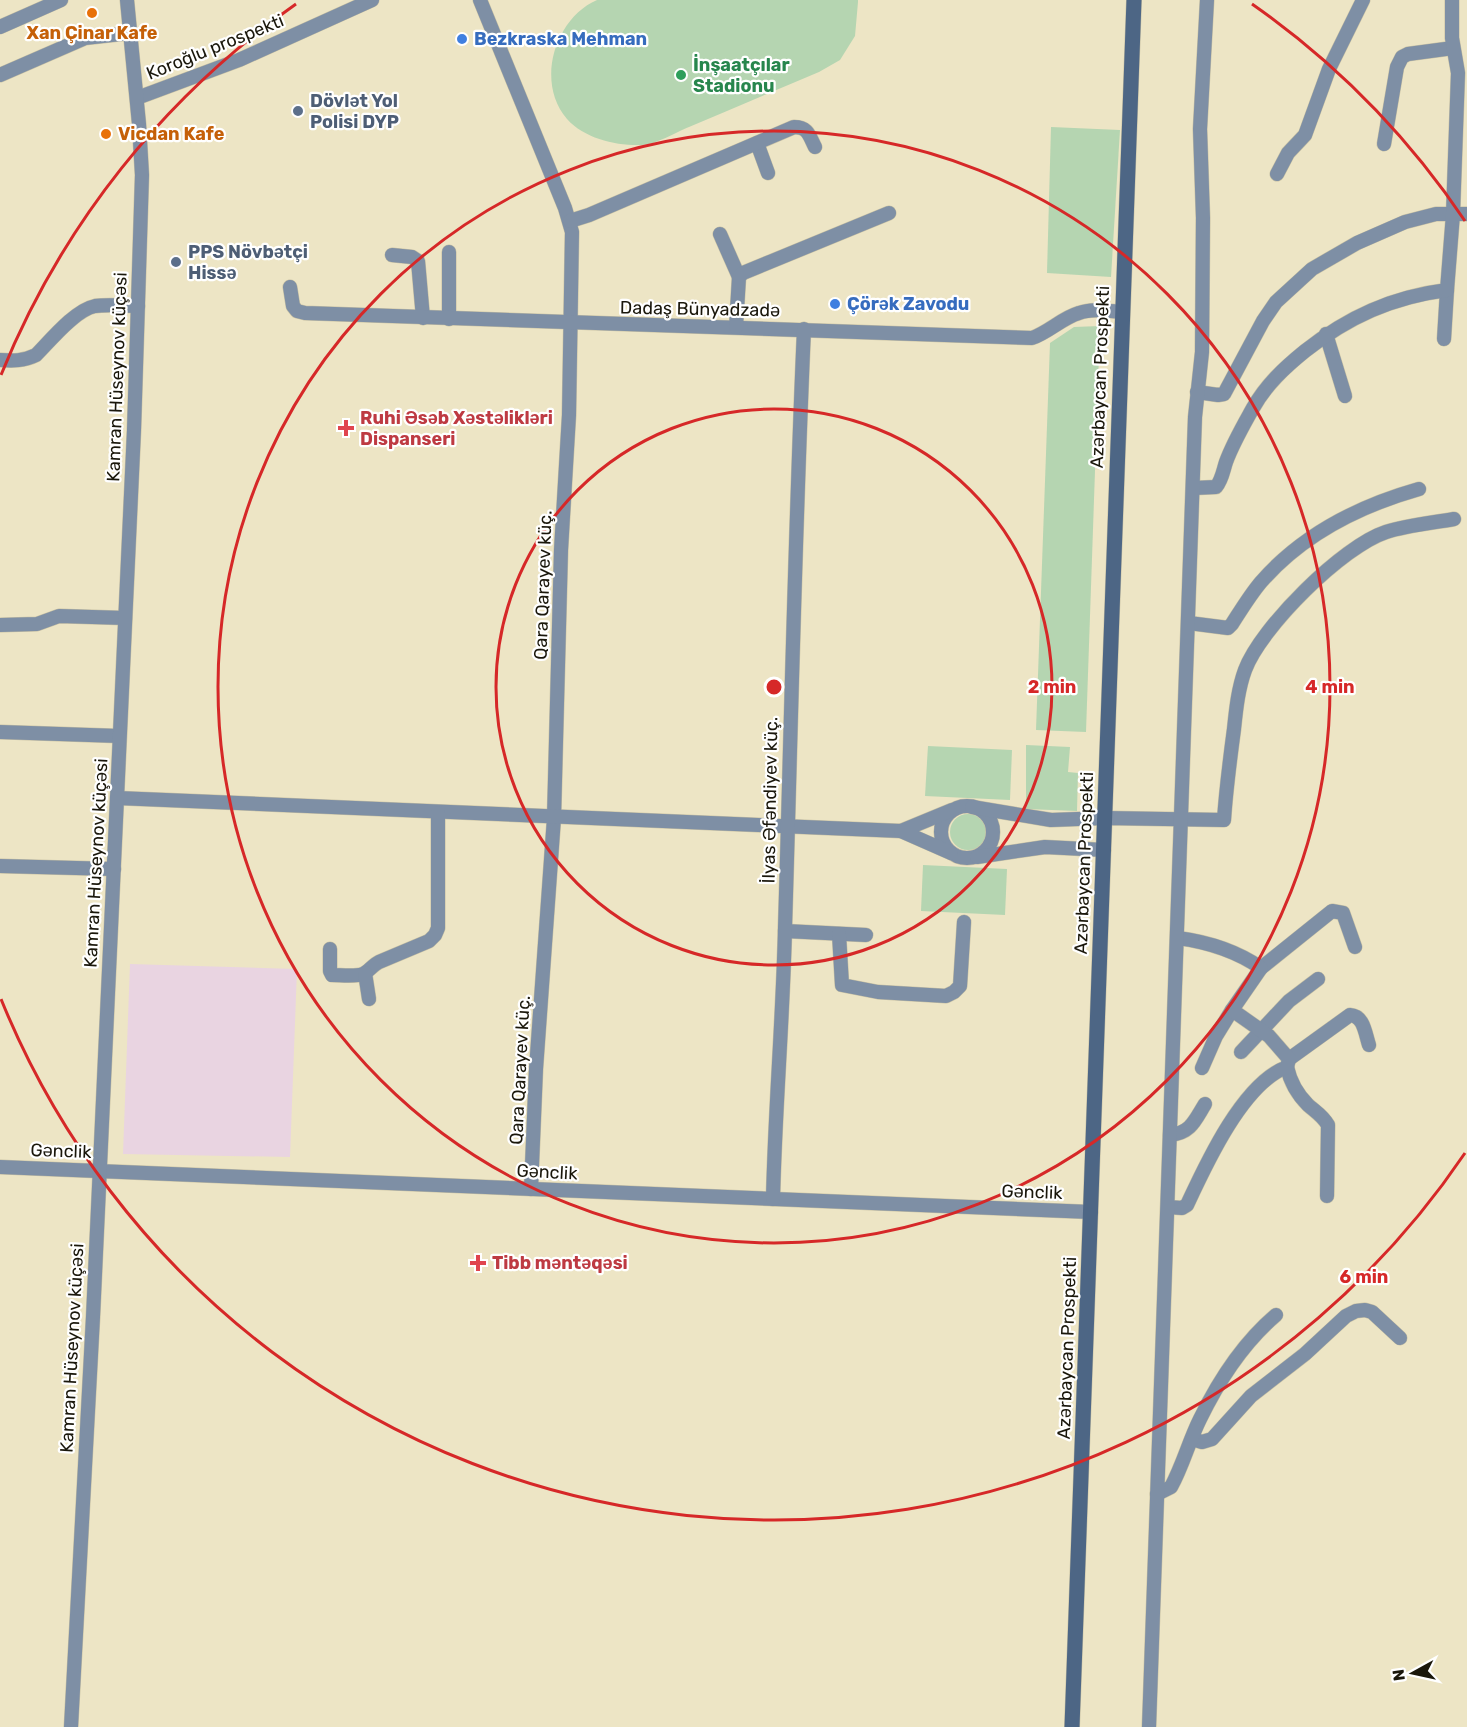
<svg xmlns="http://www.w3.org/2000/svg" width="1467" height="1727" viewBox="0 0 1467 1727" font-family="Rubik,sans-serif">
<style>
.education{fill:#e9d4e1}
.green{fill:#b5d5b1}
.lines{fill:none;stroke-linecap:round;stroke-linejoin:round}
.street-casing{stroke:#c7c0a4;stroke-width:15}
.secondary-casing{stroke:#c7c0a4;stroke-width:16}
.street{stroke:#7e8fa5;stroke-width:14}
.secondary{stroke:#4d6685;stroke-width:15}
.ring{fill:none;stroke:#d62828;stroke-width:3}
.food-dot{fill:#e8710a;stroke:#fff;stroke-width:2}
.shop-dot{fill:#3f7fe0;stroke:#fff;stroke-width:2}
.leisure-dot{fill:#2e9e5b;stroke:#fff;stroke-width:2}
.service-dot{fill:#5c6f8a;stroke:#fff;stroke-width:2}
.health-dot{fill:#e0444e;stroke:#fff;stroke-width:2}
.labels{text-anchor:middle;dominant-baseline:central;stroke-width:4.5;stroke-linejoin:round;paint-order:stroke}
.food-label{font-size:18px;font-weight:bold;fill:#c56008;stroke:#fff}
.shop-label{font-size:18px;font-weight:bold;fill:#366cbe;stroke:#fff;text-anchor:start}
.street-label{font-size:18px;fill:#1a170b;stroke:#fff}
.leisure-label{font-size:18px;font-weight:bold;fill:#27864d;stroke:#fff;text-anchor:start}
.service-label{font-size:18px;font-weight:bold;fill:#4e5e75;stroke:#fff;text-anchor:start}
.health-label{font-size:18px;font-weight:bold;fill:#be3a42;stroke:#fff;text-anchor:start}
.centre{fill:#d62828;stroke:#fff;stroke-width:3}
.ring-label{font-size:18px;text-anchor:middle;font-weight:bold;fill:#d62828;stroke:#fff;stroke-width:4.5;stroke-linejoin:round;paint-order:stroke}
</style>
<rect width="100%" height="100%" fill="#ede5c5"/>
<!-- education -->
<path class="education" d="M 130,964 L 297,969 L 290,1157 L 123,1154 Z"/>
<!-- green -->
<g class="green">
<path d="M 597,0 L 858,0 L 858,2 L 855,36 L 840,60 L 819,72 C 776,90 732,109 689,127 C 676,132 655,145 642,145 C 617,146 585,139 567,119 C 535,82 555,18 597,0 Z"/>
<path d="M 1051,127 L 1120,130 L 1111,277 L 1047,273 Z"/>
<path d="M 1100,326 L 1086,732 L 1036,730 L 1050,343 L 1074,327 Z"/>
<path d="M 1026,745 L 1070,747 L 1068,772 L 1078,773 L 1077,811 L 1026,809 Z"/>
<path d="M 928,746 L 1012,750 L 1010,800 L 925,796 Z"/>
<circle cx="968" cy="832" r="18"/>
<path d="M 923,865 L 1007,869 L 1005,915 L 921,911 Z"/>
</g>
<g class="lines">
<defs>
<g id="street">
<path d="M 480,0 L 565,208 L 572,232 L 569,415 L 561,550 L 554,818 L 536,1069 L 531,1189"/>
<path d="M 0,27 L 61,0"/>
<path d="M 0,75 L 85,38 L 130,33"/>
<path d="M 137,98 L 239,60 L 372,0"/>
<path d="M 757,143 L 768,173"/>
<path d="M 1384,144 L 1397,67 L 1402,57 L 1408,54 L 1453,48"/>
<path d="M 1277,174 L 1288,153 L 1305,135 L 1329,69 L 1363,0"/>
<path d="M 570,221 L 589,215 L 794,127 C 808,127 809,135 815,147"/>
<path d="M 720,234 L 739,277"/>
<path d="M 449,252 L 449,319"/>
<path d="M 392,255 L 412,257 L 418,261 L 423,318"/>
<path d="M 290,287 L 293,306 L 297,311 L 305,313 L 1032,338 C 1049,332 1062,318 1079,313 C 1092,308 1108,311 1122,312"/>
<path d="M 736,327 L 739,277 L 743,273 L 889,213"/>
<path d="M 1326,334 L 1345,396"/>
<path d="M 1444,339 L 1447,290"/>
<path d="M 0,360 C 13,361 24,361 36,355 C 50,341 75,310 95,306 C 108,304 124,306 138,306"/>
<path d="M 1197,392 L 1218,395 L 1224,394 L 1263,321 L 1276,302 L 1312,269 L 1357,243 L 1405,222 L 1436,214 L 1467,214"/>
<path d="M 1194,488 L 1216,487 C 1222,480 1223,471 1226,462 C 1233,443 1243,426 1253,408 C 1266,385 1284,368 1305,351 C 1348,317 1392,297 1447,290 L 1453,214 L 1458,73 L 1452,38 L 1452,0"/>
<path d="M 1189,623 L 1228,628 L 1232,624 C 1241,610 1250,595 1261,582 C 1302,535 1359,506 1419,489"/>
<path d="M 0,625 L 37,624 L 59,616 L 125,618"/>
<path d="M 0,732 L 119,736"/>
<path d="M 117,798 L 901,831"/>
<circle cx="967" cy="832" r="26"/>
<path d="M 972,807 L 1051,820 L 1105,818 L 1224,820 C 1226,789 1230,759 1234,729 C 1236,710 1238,689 1245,670 C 1261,627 1343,546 1386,532 C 1408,525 1432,523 1454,519"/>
<path d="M 951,853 L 901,831 L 952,810"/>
<path d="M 977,857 L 1045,847 L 1104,850"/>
<path d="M 0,866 L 114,869"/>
<path d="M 785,931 L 866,935"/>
<path d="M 839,934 L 842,985 L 878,992 L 946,996 L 954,992 L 960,986 L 964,922"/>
<path d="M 330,949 L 330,971 L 332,975 C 341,975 355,977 363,974 C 368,972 373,965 379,962 L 429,941 L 435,935 L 438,928 L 438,813"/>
<path d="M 1261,968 L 1332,911 L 1343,913 L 1355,947"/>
<path d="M 365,973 L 369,999"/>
<path d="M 1241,1052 L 1289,1001 L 1318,979"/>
<path d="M 1289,1059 L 1350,1015 C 1364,1016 1365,1033 1369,1045"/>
<path d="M 1287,1067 C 1290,1081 1297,1094 1308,1105 C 1316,1112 1323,1116 1328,1125 L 1327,1196"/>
<path d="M 1202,1068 L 1216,1036 L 1232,1010"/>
<path d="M 1170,1135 C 1191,1133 1195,1120 1205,1104"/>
<path d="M 0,1167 L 1091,1212"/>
<path d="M 773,1199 C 775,1109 783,1018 785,928 C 791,728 795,529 804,329"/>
<path d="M 1168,1207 L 1182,1208 L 1187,1205 C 1206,1164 1243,1083 1287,1067 L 1289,1059 L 1269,1036 L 1232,1010 L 1261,968 C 1235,950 1208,942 1178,938"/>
<path d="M 1192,1439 L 1202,1442 L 1212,1439 L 1251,1396 L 1305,1354 L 1346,1316 L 1356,1311 L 1365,1310 L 1372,1312 L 1400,1338"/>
<path d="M 1157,1494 L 1171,1487 C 1183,1465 1189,1441 1200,1419 C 1219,1380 1243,1343 1276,1315"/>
<path d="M 71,1727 L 93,1317 L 134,430 L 142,175 L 139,124 L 127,0"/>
<path d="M 1149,1727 L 1195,417 L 1202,352 L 1203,218 L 1200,129 L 1207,0"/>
</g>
<path id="secondary" d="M 1072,1727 L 1134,0"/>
</defs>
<!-- street casing -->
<use href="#street" class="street-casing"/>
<!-- secondary casing -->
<use href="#secondary" class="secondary-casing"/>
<!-- street -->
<use href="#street" class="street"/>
<!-- secondary -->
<use href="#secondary" class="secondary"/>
</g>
<!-- distance rings -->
<g class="ring">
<circle cx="774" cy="687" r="278"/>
<circle cx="774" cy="687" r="556"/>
<path d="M1465 1153A834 834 0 0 1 1 999M1 375A834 834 0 0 1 296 4M1252 4A834 834 0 0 1 1465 221"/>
</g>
<!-- markers -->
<g class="food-dot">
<circle cx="92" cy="13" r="6"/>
<circle cx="106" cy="134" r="6"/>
</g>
<g class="shop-dot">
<circle cx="462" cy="39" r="6"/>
<circle cx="835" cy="304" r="6"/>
</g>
<circle class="leisure-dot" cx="681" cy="75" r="6"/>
<g class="service-dot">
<circle cx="298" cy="111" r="6"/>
<circle cx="176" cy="262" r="6"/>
</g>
<g class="health-dot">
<path d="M343 419h6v6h6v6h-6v6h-6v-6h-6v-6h6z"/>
<path d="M475 1254h6v6h6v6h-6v6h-6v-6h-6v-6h6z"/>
</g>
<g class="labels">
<!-- food labels -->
<g class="food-label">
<text x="92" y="33">Xan Çinar Kafe</text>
<text x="118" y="134" text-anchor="start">Vicdan Kafe</text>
</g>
<!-- shop labels -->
<g class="shop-label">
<text x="474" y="39">Bezkraska Mehman</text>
<text x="847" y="304">Çörək Zavodu</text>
</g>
<!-- street labels -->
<g class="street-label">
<text transform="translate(215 47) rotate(-22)">Koroğlu prospekti</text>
<text transform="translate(700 309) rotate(1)">Dadaş Bünyadzadə</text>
<text transform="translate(117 377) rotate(-88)">Kamran Hüseynov küçəsi</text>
<text transform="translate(1100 377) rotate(-88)">Azərbaycan Prospekti</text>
<text transform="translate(543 585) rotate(-88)">Qara Qarayev küç.</text>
<text transform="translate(770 800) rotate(-89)">İlyas Əfəndiyev küç.</text>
<text transform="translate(96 863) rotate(-87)">Kamran Hüseynov küçəsi</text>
<text transform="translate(1084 863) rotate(-88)">Azərbaycan Prospekti</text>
<text transform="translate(520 1070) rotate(-87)">Qara Qarayev küç.</text>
<text transform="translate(61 1151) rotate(2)">Gənclik</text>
<text transform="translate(547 1172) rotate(3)">Gənclik</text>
<text transform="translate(1032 1192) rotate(2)">Gənclik</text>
<text transform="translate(72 1348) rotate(-87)">Kamran Hüseynov küçəsi</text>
<text transform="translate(1067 1348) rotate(-88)">Azərbaycan Prospekti</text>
</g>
<!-- leisure labels -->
<g class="leisure-label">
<text x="693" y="65">İnşaatçılar<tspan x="693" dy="21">Stadionu</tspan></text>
</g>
<!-- service labels -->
<g class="service-label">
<text x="310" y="101">Dövlət Yol<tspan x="310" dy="21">Polisi DYP</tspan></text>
<text x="188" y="252">PPS Növbətçi<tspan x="188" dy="21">Hissə</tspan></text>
</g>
<!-- health labels -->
<g class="health-label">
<text x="360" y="418">Ruhi Əsəb Xəstəlikləri<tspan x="360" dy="21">Dispanseri</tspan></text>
<text x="492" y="1263">Tibb məntəqəsi</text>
</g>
</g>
<circle cx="774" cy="687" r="9" class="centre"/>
<g class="ring-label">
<text x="1052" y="693">2 min</text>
<text x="1330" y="693">4 min</text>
<text x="1364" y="1283">6 min</text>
</g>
<!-- north arrow -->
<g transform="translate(1413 1673) rotate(262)" stroke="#ffffff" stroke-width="4.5" paint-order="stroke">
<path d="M0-4.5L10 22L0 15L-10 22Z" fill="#1a170b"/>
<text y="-9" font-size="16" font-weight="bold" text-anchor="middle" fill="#1a170b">N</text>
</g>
</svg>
